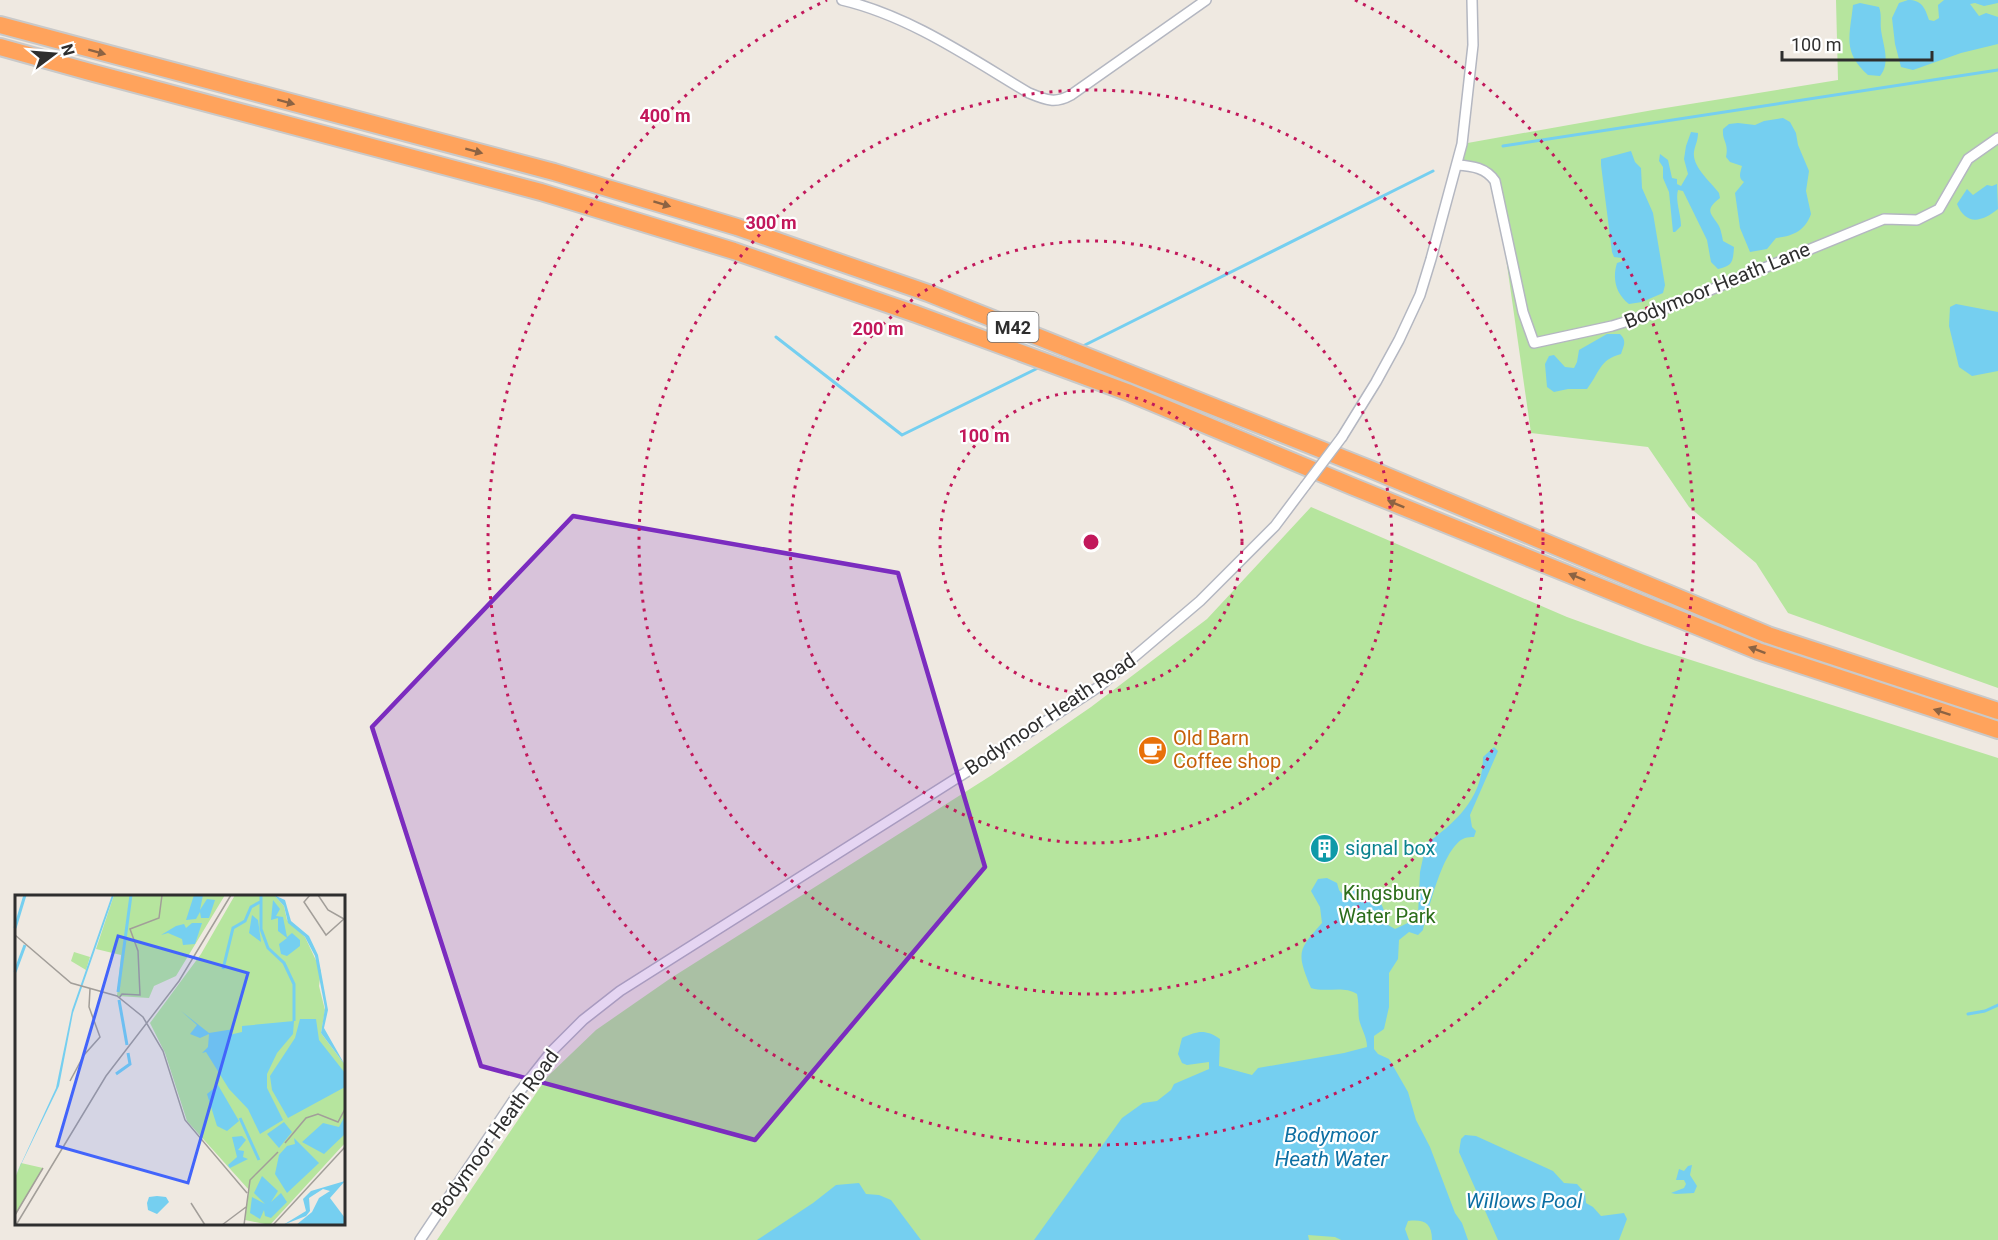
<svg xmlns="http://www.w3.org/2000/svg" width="1998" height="1240" viewBox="0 0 1998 1240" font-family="Roboto,sans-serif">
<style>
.green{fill:#b6e59e}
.water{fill:#75cff0}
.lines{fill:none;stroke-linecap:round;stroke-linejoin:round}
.stream{stroke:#75cff0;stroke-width:3}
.street-casing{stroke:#b4b7c1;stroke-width:12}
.highway-casing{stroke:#c9c9c9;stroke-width:20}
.street{stroke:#fff;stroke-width:9}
.highway{stroke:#ffa35c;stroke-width:16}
.street-bridge-casing{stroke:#b4b7c1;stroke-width:12;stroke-linecap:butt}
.street-bridge{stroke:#fff;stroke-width:9}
.oneway{fill:#8c6343}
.marked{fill:#7b2cbf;fill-opacity:0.2;stroke:#7b2cbf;stroke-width:4.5;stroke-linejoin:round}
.ring{fill:none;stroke:#c2185b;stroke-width:3;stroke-dasharray:3 6}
.labels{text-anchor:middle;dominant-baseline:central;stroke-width:4.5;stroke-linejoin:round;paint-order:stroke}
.shield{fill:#fff;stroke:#6d6d6d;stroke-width:1.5}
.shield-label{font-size:18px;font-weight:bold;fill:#2e2e2e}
.street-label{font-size:20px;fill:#2e2e2e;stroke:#fff}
.food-label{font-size:20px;fill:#c56008;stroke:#fff;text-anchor:start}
.culture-label{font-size:20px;fill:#0d838f;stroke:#fff;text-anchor:start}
.park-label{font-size:20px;fill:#2c6e1b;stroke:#fff}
.water-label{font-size:21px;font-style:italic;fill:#0d6fa3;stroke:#fff}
.inset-river{fill:none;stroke:#75cff0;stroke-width:3}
.inset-road{fill:none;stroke:#a29e99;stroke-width:1.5}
.view{fill:#4264fb;fill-opacity:0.15;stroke:#4264fb;stroke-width:3}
.inset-edge{fill:none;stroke:#2e2e2e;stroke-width:3}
.centre{fill:#c2185b;stroke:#fff;stroke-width:3}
.ring-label{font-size:18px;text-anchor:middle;font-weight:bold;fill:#c2185b;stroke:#fff;stroke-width:4.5;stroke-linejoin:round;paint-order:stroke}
</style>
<rect width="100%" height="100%" fill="#efe9e1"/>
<!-- green -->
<g class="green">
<path d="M 1836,0 L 1998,0 L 1998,688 L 1788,613 L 1756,563 L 1689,507 L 1648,447 L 1531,433 L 1495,181 L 1489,173 L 1457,165 L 1462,144 L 1653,110 L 1838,80 Z"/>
<path d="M 1311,507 L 1567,617 L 1644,645 L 1998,758 L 1998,1240 L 437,1240 L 547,1077 L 596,1030 L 671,978 L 992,775 L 1091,707 L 1207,619 Z"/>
</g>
<!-- water -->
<g class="water">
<path d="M 1908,0 C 1922,0 1925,8 1929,20 L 1934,21 L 1939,18 L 1938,5 L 1944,0 L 1998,0 L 1998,3 L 1984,6 L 1975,3 L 1970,4 L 1979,16 L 1986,13 L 1998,17 L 1998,44 L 1961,53 L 1913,70 L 1901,67 L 1895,44 L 1892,18 L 1899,3 Z"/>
<path d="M 1860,3 L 1879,7 C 1882,15 1880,21 1881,30 C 1883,45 1891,63 1880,76 L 1868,75 C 1842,52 1850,35 1853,5 Z"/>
<path d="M 1783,118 L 1790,122 L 1796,133 L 1798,145 L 1809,171 L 1806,191 L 1811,214 C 1805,231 1793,236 1776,238 L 1767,249 L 1750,252 L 1740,228 L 1735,193 L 1744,182 C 1738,178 1740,173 1742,166 L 1730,162 L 1726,157 C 1729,142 1722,142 1723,129 L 1729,124 L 1738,123 L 1755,125 L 1764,121 Z"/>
<path d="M 1691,132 L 1698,133 C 1698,141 1695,145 1694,152 C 1692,167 1711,182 1719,193 L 1720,198 C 1703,211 1712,214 1719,226 C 1721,230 1722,236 1723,241 L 1734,247 C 1733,261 1733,266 1718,269 L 1711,262 L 1707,240 L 1683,191 L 1678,190 C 1675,201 1681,214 1681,226 L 1675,232 L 1673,232 L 1669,192 L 1663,178 L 1663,167 L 1659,161 L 1660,154 L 1668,160 L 1672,178 L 1677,179 L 1677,184 L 1681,186 L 1688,174 L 1684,159 L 1686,146 Z"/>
<path d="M 1631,151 L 1635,162 L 1641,168 L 1642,188 L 1653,213 L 1665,285 L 1663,293 L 1642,302 L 1629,304 C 1616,294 1612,279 1617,263 L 1623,261 L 1622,258 L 1614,257 L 1612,252 L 1601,165 L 1601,159 Z"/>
<path d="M 1997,184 L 1998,209 C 1982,222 1966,226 1957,204 L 1967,189 L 1973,195 L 1987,185 L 1992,186 Z"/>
<path d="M 1956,304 L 1998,312 L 1998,371 L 1972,376 L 1959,367 L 1949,326 L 1950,307 Z"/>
<path d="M 1607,334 L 1620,334 C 1627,341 1624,345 1621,354 C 1599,360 1600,372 1587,389 L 1568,389 L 1554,392 L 1547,387 L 1545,364 L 1549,356 L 1554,355 L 1565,367 L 1574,368 L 1577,362 L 1579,350 Z"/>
<path d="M 1494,747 L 1498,751 L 1470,815 L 1472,827 L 1476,831 L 1474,837 C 1471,837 1468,837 1465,838 C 1443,846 1429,909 1423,930 L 1418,935 L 1409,932 L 1399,940 L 1398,959 L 1389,973 L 1389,1007 L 1384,1029 L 1374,1036 L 1374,1049 L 1378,1054 L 1389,1059 L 1408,1092 L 1416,1120 L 1430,1147 L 1455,1213 L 1462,1223 L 1468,1240 L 1432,1240 C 1432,1223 1424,1219 1408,1221 L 1405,1229 L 1409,1240 L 1341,1240 L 1335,1237 L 1308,1235 L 1309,1240 L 1034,1240 L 1122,1118 L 1143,1103 L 1157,1101 L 1171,1090 L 1174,1084 L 1209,1069 L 1209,1062 L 1187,1065 L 1182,1063 L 1178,1054 L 1182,1038 C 1198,1031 1205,1029 1220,1039 L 1219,1066 L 1252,1075 L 1258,1068 L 1344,1053 L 1367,1047 C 1367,1036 1361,1029 1359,1019 C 1358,1010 1359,1003 1357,994 C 1343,985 1327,993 1311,988 C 1296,952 1298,950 1322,923 L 1320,907 L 1311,891 L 1318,879 L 1327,878 L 1337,883 L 1339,890 L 1344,896 L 1359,888 C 1381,895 1383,905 1388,925 L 1395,929 L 1412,921 L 1418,915 L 1420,872 L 1426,844 C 1456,822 1483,798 1483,757 Z"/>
<path d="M 1465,1135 L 1476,1136 L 1553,1171 L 1564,1183 L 1577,1184 L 1585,1193 L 1586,1203 L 1593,1207 L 1601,1216 L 1624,1213 L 1627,1219 L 1619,1240 L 1498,1240 L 1459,1152 L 1461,1139 Z"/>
<path d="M 1692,1165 L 1690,1175 L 1697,1186 L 1694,1193 L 1676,1194 L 1671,1193 L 1684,1188 L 1686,1184 L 1684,1180 L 1676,1180 L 1679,1169 L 1684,1171 L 1688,1166 Z"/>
<path d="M 859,1183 L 866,1194 L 879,1195 L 891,1200 L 921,1240 L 757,1240 L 813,1203 L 836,1185 Z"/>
</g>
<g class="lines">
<!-- stream -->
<g class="stream">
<path d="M 1503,146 L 1998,70"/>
<path d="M 776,337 L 902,435 L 1040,367"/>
<path d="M 1081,347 L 1433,171"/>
<path d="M 1968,1014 L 1985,1011 L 1998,1005"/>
</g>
<defs>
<g id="street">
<path d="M 842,0 C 910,16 970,58 1029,93 C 1046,100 1055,104 1071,95 L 1206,0"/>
<path d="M 1457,165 C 1473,166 1486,168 1495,181 L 1523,312 L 1534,343 L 1612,326 L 1654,313 L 1884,219 L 1917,220 L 1939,209 L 1968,159 L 1998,138"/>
<path d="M 1342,437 L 1376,382 L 1399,340 L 1420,295 L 1431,259 L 1462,144 L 1473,45 L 1472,0"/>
<path d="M 420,1240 L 517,1095 L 551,1052 L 583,1020 L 620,991 L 1006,747 L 1100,686 L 1200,601 L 1275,526 L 1305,486"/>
</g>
<g id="highway">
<path d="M 0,25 L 554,172 L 737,227 L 928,293 L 1370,469 L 1768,635 L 1998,711"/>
<path d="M 0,47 L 90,72 L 541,192 L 734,251 L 916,314 L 1127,392 L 1354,487 L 1758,651 L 1998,730"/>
</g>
</defs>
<!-- street casing -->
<use href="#street" class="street-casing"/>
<!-- highway casing -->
<use href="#highway" class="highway-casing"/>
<!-- street -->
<use href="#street" class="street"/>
<!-- highway -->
<use href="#highway" class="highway"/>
<defs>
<path id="street-bridge" d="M 1305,486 L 1342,437"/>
</defs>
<!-- street-bridge casing -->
<use href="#street-bridge" class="street-bridge-casing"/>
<!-- street-bridge -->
<use href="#street-bridge" class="street-bridge"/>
</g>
<!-- one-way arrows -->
<defs><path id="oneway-solid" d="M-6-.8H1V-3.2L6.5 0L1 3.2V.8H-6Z" transform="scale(1.5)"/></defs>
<g class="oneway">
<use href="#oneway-solid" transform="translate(97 52) rotate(15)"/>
<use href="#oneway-solid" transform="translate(286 102) rotate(15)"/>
<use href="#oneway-solid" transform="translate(474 151) rotate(15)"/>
<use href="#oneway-solid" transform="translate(662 204) rotate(17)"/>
<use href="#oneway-solid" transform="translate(1396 504) rotate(-158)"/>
<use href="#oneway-solid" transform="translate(1577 577) rotate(-158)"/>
<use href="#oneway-solid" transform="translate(1757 650) rotate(-160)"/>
<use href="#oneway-solid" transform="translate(1942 712) rotate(-162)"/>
</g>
<!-- marked area -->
<path class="marked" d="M 573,516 L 898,573 L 985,867 L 755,1140 L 481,1066 L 372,727 Z"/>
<!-- distance rings -->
<g class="ring">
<circle cx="1091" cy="542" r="151"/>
<circle cx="1091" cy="542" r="301"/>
<circle cx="1091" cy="542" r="452"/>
<path d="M1355 0A603 603 0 1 1 827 0"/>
</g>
<!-- icons -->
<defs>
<symbol id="cafe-disc" viewBox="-11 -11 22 22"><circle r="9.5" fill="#e8710a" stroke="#fff"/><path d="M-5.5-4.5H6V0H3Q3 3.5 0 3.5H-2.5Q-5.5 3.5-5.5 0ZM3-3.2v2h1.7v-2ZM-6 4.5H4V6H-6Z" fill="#fff"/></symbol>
<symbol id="building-disc" viewBox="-11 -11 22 22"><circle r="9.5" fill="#0f9aa8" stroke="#fff"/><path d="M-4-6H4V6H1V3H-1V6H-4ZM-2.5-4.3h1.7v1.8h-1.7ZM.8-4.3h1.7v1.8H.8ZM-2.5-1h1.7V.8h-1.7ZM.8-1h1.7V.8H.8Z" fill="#fff"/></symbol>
</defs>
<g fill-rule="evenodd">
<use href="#cafe-disc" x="1136" y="734" width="33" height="33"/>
<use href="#building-disc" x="1308" y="832" width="33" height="33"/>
</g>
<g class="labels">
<!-- shield labels -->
<rect class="shield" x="987.5" y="312" width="51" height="30" rx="4.5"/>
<g class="shield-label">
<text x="1013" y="327">M42</text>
</g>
<!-- street labels -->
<g class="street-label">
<text transform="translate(1717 285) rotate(-22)">Bodymoor Heath Lane</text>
<text transform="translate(1050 714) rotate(-34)">Bodymoor Heath Road</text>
<text transform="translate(495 1133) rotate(-54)">Bodymoor Heath Road</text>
</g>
<!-- food labels -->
<g class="food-label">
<text x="1173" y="738">Old Barn<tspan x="1173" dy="23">Coffee shop</tspan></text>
</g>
<!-- culture labels -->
<g class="culture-label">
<text x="1345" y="848">signal box</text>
</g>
<!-- park labels -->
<g class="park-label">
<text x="1387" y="893">Kingsbury<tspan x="1387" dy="23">Water Park</tspan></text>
</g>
<!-- water labels -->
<g class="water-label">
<text x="1331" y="1135">Bodymoor<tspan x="1331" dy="24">Heath Water</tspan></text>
<text x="1524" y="1201">Willows Pool</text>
</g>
</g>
<!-- overview -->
<g transform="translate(15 895)">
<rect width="330" height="330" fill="#efe9e1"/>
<path d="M 99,0 L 210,0 L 161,81 L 139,91 L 134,103 L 102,101 L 106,60 L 81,54 ZM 220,0 L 259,0 L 269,11 L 272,25 L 290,42 L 306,76 L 304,91 L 310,115 L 306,138 L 330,170 L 330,248 L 255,330 L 230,325 L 234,295 L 172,226 L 150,158 L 135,128 L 186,59 ZM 59,57 L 75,62 L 71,75 L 56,66 ZM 6,268 L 28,273 L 0,321 L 0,283 Z" fill="#b6e59e"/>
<path d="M 97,0 L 99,0 L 58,118 L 44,191 L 0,282 L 41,193 L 57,115 ZM 179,0 L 188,0 L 185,15 L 192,4 L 200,5 L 194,23 L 186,23 L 185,17 L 181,24 L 171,25 ZM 259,0 L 270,5 L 276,26 L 294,41 L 303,60 L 313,115 L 309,133 L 330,170 L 306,138 L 310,113 L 300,61 L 290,42 L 273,28 L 269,11 ZM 258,5 L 265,14 L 261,21 L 268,22 L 272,42 L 277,38 L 285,45 L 285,51 L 272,61 L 266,59 L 264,49 L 272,43 L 263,36 L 263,23 L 256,25 ZM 237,20 L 243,25 L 246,47 L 234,38 ZM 177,28 L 187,28 L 180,49 L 168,50 L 167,44 L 153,38 L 146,40 L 161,31 L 169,29 L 171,33 ZM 166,116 L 194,138 L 219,134 L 214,140 L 227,137 L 227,131 L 279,126 L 278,139 L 262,158 L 252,179 L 252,193 L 268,225 L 245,239 L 233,214 L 214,194 L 191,157 L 187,158 L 193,152 L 194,139 L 185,143 L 175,139 L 182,130 ZM 285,124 L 301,124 L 304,145 L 330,178 L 330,192 L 273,223 L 257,195 L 255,181 L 280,143 ZM 203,190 L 224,226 L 212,236 L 202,231 L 192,199 ZM 330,221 L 330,239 L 309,259 L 287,247 L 308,228 L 324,232 ZM 269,227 L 277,237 L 264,253 L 252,239 ZM 227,241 L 231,245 L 223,255 L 229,256 L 228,262 L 233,264 L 215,273 L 213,270 L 222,262 L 217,242 ZM 279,243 L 304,268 L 272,298 L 260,279 L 264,260 L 272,251 L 280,249 ZM 247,281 L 263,296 L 256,307 L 266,298 L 272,307 L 256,323 L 250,321 L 249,315 L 245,324 L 235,318 L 237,302 L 250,309 L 239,298 ZM 330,286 L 315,303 L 330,323 L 330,330 L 281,330 L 297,317 L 304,303 L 315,296 L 308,294 L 294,303 L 295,316 L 291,321 L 268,330 L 291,316 L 288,304 L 296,296 ZM 142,301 L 151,302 L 154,307 L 142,319 L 133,315 L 132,308 L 134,302 Z" fill="#75cff0"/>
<path class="inset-river" d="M 246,0 L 246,34 L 253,53 L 269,68 L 279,89 L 279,126M 0,33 L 10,0M 208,74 L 218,33 L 230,26 L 236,12 L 245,7M 0,77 L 10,50M 103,97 L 116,0M 104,105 L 112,150M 101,179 L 115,169 L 113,158M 225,223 L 244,265"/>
<path class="inset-road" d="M 295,0 L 289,7 L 311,40 L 330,23M 303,0 L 313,15 L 329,24M 0,40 L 56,88 L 102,101 L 128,122 L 148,156 L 170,225 L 232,298M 104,103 L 107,99 L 125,100 L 123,56 L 115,34 L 144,23 L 147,0M 55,186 L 69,160 L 85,142 L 74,112 L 75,94M 270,248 L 291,223 L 303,219 L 323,227 L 330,214M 176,308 L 190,330M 0,320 L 28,273M 1,330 L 91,181 L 164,86 L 216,0M 207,330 L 231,312M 229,330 L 235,285 L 263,257M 258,330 L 330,252"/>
<path class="view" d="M 103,41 L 233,78 L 173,288 L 42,251 Z"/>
<rect width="330" height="330" class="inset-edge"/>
</g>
<circle cx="1091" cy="542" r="9" class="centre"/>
<g class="ring-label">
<text x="665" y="122">400 m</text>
<text x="771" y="229">300 m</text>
<text x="878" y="335">200 m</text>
<text x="984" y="442">100 m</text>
</g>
<!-- north arrow -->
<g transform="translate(54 54) rotate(74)" stroke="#ffffff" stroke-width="4.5" paint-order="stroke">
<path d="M0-4.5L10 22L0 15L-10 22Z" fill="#2e2e2e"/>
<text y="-9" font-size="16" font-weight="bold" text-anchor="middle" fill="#2e2e2e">N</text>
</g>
<!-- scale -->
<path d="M1782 51v9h150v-9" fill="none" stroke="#2e2e2e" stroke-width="3"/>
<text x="1791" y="51" font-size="18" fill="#2e2e2e" stroke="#ffffff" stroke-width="4.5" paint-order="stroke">100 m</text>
</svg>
